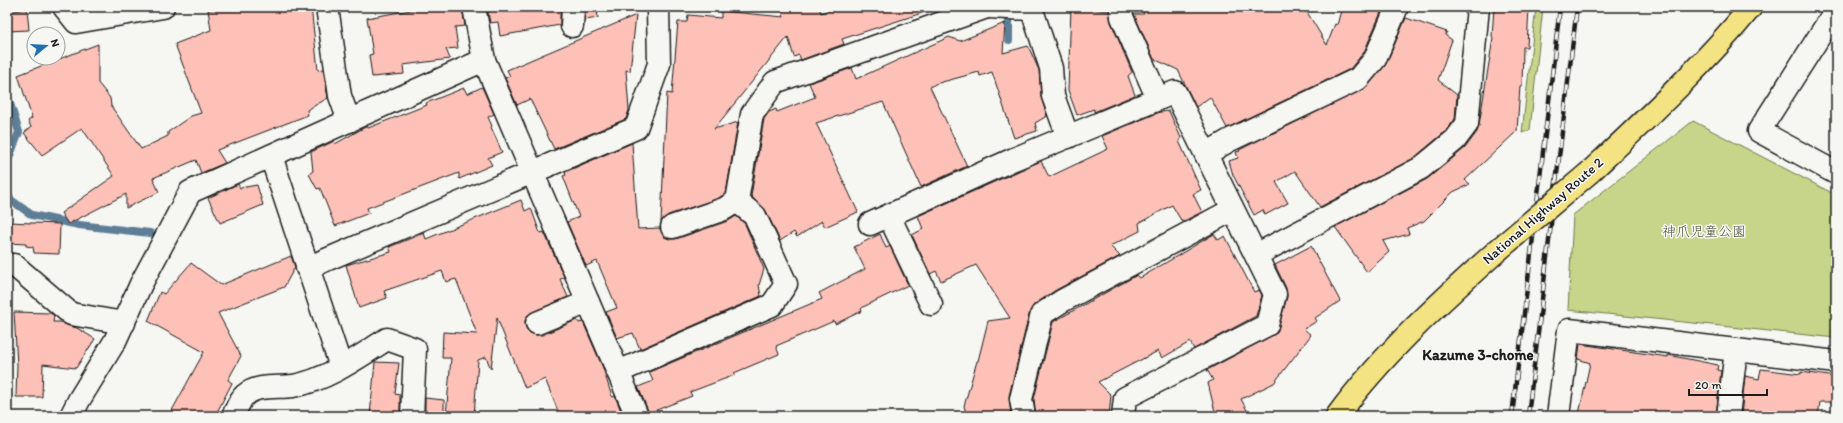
<svg xmlns="http://www.w3.org/2000/svg" width="1843" height="423" viewBox="0 0 1843 423" font-family="Itim,'Klee One',sans-serif">
<style>
.green{fill:#c6d589;stroke:#717852}
.lines{fill:none;stroke-linecap:round;stroke-linejoin:round}
.stream{stroke:#5d7e96;stroke-width:8}
.building{fill:#fdc1b8;stroke:#1c1c1c}
.street-casing{stroke:#1c1c1c;stroke-width:25}
.highway-casing{stroke:#1c1c1c;stroke-width:25}
.street{stroke:#f6f6f2;stroke-width:22}
.highway{stroke:#f4e382;stroke-width:22}
.rail-casing{stroke:#1c1c1c;stroke-width:4.5}
.rail{stroke:#f6f6f2;stroke-width:3;stroke-dasharray:9;stroke-linecap:butt}
.highway-bridge-casing{stroke:#1c1c1c;stroke-width:25;stroke-linecap:butt}
.highway-bridge{stroke:#f4e382;stroke-width:22}
.labels{text-anchor:middle;dominant-baseline:central;stroke-width:3;stroke-linejoin:round;paint-order:stroke}
.street-label{font-size:14px;fill:#1c1c1c;stroke:#f6f6f2}
.park-label{font-size:14px;fill:#4f543d;stroke:#f6f6f2}
.neighbourhood-label{font-size:15px;font-weight:bold;fill:#1c1c1c;stroke:#f6f6f2}
</style>
<rect width="100%" height="100%" fill="#f6f6f2"/>
<filter id="ink" filterUnits="userSpaceOnUse"><feTurbulence type="fractalNoise" baseFrequency=".025" numOctaves="2"/><feDisplacementMap in="SourceGraphic" scale="8" xChannelSelector="R" yChannelSelector="G"/><feConvolveMatrix kernelMatrix="1 2 1 2 8 2 1 2 1" color-interpolation-filters="sRGB"/></filter>
<g filter="url(#ink)">
<!-- green -->
<g class="green">
<path d="M 1536,7 L 1543,7 L 1530,130 L 1522,133 Z"/>
<path d="M 1693,121 L 1836,195 L 1836,338 L 1568,310 L 1573,215 Z"/>
</g>
<g class="lines">
<!-- stream -->
<g class="stream">
<path d="M 1009,8 L 1009,40"/>
<path d="M 7,94 L 19,132 L 7,163"/>
<path d="M 7,193 L 11,200 L 32,215 L 79,225 L 150,233"/>
</g>
</g>
<!-- building -->
<g class="building">
<path d="M 222,7 L 311,7 L 318,70 L 323,69 L 328,98 L 307,110 L 308,115 L 217,150 L 225,163 L 201,173 L 196,160 L 153,178 L 159,192 L 126,208 L 126,194 L 68,224 L 61,213 L 114,176 L 82,128 L 42,155 L 24,133 L 31,127 L 28,121 L 32,118 L 18,75 L 98,44 L 98,83 L 110,98 L 111,106 L 141,149 L 168,136 L 168,132 L 191,116 L 201,113 L 175,44 L 211,30 L 208,10 Z"/>
<path d="M 427,7 L 462,7 L 465,26 L 455,27 L 458,48 L 446,49 L 450,59 L 403,65 L 404,74 L 372,77 L 369,55 L 373,54 L 367,18 Z"/>
<path d="M 487,7 L 560,7 L 560,25 L 500,36 L 498,22 L 490,23 Z"/>
<path d="M 585,7 L 597,7 L 598,18 L 585,20 Z"/>
<path d="M 781,7 L 819,7 L 821,13 L 839,7 L 928,7 L 928,11 L 842,39 L 844,44 L 801,60 L 799,55 L 794,57 L 788,37 L 714,129 L 738,122 L 726,193 L 719,198 L 668,215 L 661,222 L 667,93 L 672,94 L 678,22 L 687,22 L 688,15 L 721,18 L 721,11 L 784,17 Z"/>
<path d="M 1071,7 L 1109,11 L 1111,22 L 1132,72 L 1128,76 L 1135,95 L 1094,112 L 1094,109 L 1077,115 L 1068,90 Z"/>
<path d="M 1141,7 L 1304,7 L 1327,45 L 1335,24 L 1337,25 L 1342,7 L 1372,7 L 1382,10 L 1364,52 L 1350,69 L 1227,128 L 1210,97 L 1196,107 L 1178,70 L 1154,59 L 1134,14 L 1144,14 Z"/>
<path d="M 1529,7 L 1527,47 L 1523,47 L 1522,86 L 1520,86 L 1517,131 L 1465,180 L 1470,184 L 1453,192 L 1424,221 L 1407,228 L 1409,234 L 1383,241 L 1389,252 L 1367,272 L 1335,227 L 1427,179 L 1465,148 L 1477,132 L 1479,125 L 1493,38 L 1492,36 L 1494,8 Z"/>
<path d="M 27,9 L 29,30 L 7,31 L 7,12 Z"/>
<path d="M 636,15 L 630,71 L 626,70 L 629,110 L 626,119 L 554,149 L 530,99 L 517,105 L 505,78 L 510,76 L 507,70 Z"/>
<path d="M 1406,18 L 1447,32 L 1445,35 L 1452,40 L 1438,80 L 1457,95 L 1455,119 L 1446,131 L 1414,158 L 1320,207 L 1295,171 L 1276,182 L 1288,203 L 1265,215 L 1263,210 L 1254,215 L 1233,175 L 1229,161 L 1238,158 L 1236,152 L 1240,151 L 1239,150 L 1367,87 L 1386,64 Z"/>
<path d="M 1005,23 L 1003,53 L 1028,46 L 1039,70 L 1041,97 L 1047,116 L 1035,123 L 1037,131 L 1014,138 L 992,72 L 980,76 L 979,72 L 935,84 L 930,87 L 967,166 L 921,187 L 883,102 L 816,123 L 858,212 L 825,227 L 822,221 L 797,237 L 794,232 L 780,241 L 766,211 L 751,196 L 764,119 L 769,112 L 776,109 L 777,112 L 815,97 L 809,83 L 852,68 L 856,79 L 949,37 L 960,41 Z"/>
<path d="M 482,87 L 494,114 L 488,117 L 492,126 L 491,127 L 502,152 L 488,158 L 492,165 L 459,179 L 459,173 L 367,208 L 369,213 L 335,226 L 320,188 L 317,189 L 309,174 L 313,171 L 311,152 L 334,141 L 335,144 L 367,126 L 368,128 L 427,105 L 426,103 L 464,88 L 467,94 Z"/>
<path d="M 1169,111 L 1181,138 L 1179,141 L 1201,190 L 1193,194 L 1202,212 L 1182,222 L 1172,205 L 1139,223 L 1140,231 L 1110,246 L 1120,256 L 1056,290 L 1035,304 L 1030,311 L 1009,396 L 1011,416 L 967,416 L 964,406 L 977,361 L 978,361 L 988,321 L 1010,318 L 976,265 L 941,281 L 936,271 L 930,274 L 912,235 L 923,229 L 918,216 L 1041,161 L 1049,177 L 1108,149 L 1102,136 L 1160,112 Z"/>
<path d="M 632,143 L 638,229 L 660,228 L 664,237 L 670,239 L 676,239 L 728,221 L 736,216 L 745,224 L 764,269 L 759,285 L 761,296 L 640,349 L 633,333 L 617,338 L 606,312 L 617,308 L 597,261 L 586,266 L 567,222 L 579,217 L 563,176 L 566,175 L 565,172 Z"/>
<path d="M 238,184 L 240,188 L 257,185 L 263,205 L 220,223 L 208,198 Z"/>
<path d="M 521,200 L 525,211 L 531,208 L 540,233 L 544,232 L 564,277 L 560,279 L 568,297 L 532,312 L 527,316 L 525,321 L 526,328 L 530,333 L 536,335 L 542,335 L 577,320 L 579,323 L 583,322 L 603,368 L 612,397 L 615,396 L 623,416 L 560,416 L 545,379 L 525,388 L 497,318 L 491,369 L 486,357 L 478,360 L 474,416 L 446,416 L 451,358 L 442,358 L 443,332 L 477,334 L 456,279 L 446,282 L 442,271 L 384,291 L 387,298 L 359,308 L 346,265 L 391,252 L 389,247 L 424,233 L 426,239 Z"/>
<path d="M 7,222 L 60,224 L 59,254 L 34,253 L 33,247 L 26,246 L 26,244 L 7,243 Z"/>
<path d="M 880,234 L 886,248 L 890,246 L 908,285 L 863,307 L 861,309 L 862,311 L 835,324 L 834,321 L 776,346 L 779,354 L 734,373 L 735,375 L 690,392 L 692,396 L 649,413 L 638,387 L 653,381 L 649,372 L 822,299 L 819,293 L 865,269 L 854,247 Z"/>
<path d="M 1214,234 L 1218,240 L 1225,236 L 1254,292 L 1259,290 L 1262,295 L 1256,316 L 1194,349 L 1190,342 L 1162,358 L 1158,351 L 1098,382 L 1111,395 L 1109,416 L 1036,416 L 1034,399 L 1053,322 L 1137,275 L 1140,278 Z"/>
<path d="M 1311,246 L 1340,301 L 1315,318 L 1317,321 L 1304,329 L 1311,335 L 1274,383 L 1241,399 L 1250,416 L 1216,416 L 1208,383 L 1213,380 L 1207,370 L 1277,333 L 1287,297 L 1286,288 L 1275,265 Z"/>
<path d="M 291,256 L 295,267 L 284,287 L 218,313 L 241,356 L 228,380 L 232,383 L 215,416 L 169,416 L 204,352 L 148,321 L 160,292 L 164,294 L 191,263 L 221,285 Z"/>
<path d="M 14,312 L 50,313 L 54,315 L 53,322 L 61,322 L 69,326 L 77,328 L 95,339 L 76,368 L 43,364 L 42,397 L 16,397 L 17,365 Z"/>
<path d="M 1580,344 L 1668,357 L 1668,355 L 1718,365 L 1717,370 L 1721,371 L 1716,416 L 1603,416 L 1579,414 L 1590,363 L 1578,359 Z"/>
<path d="M 375,362 L 399,363 L 395,394 L 400,395 L 400,416 L 370,416 Z"/>
<path d="M 1761,369 L 1801,374 L 1801,372 L 1836,377 L 1836,402 L 1820,402 L 1818,416 L 1741,416 L 1745,376 L 1759,379 Z"/>
<path d="M 425,398 L 444,400 L 444,416 L 425,416 Z"/>
</g>
<g class="lines">
<defs>
<g id="street">
<path d="M 64,7 L 76,22 L 163,7"/>
<path d="M 327,7 L 340,96 L 349,121"/>
<path d="M 474,7 L 484,60"/>
<path d="M 988,7 L 1031,9"/>
<path d="M 1031,7 L 1051,68 L 1053,96 L 1068,137"/>
<path d="M 1121,7 L 1122,17 L 1158,99"/>
<path d="M 1836,10 L 1759,131 L 1836,173"/>
<path d="M 572,26 L 573,7"/>
<path d="M 1206,154 L 1230,140 L 1358,79 L 1375,59 L 1397,7"/>
<path d="M 271,156 L 341,367"/>
<path d="M 889,216 L 931,304"/>
<path d="M 870,224 L 1014,159 L 1175,92 L 1275,294 L 1267,325 L 1125,398 L 1123,416"/>
<path d="M 672,227 L 724,209 L 737,201"/>
<path d="M 1256,255 L 1421,168 L 1455,140 L 1467,124 L 1478,7"/>
<path d="M 7,266 L 14,265 L 71,314 L 124,323"/>
<path d="M 307,268 L 636,128 L 659,64 L 658,7"/>
<path d="M 537,323 L 588,302"/>
<path d="M 618,372 L 772,305 L 786,284 L 755,216 L 737,201 L 752,114 L 775,82 L 987,7"/>
<path d="M 71,416 L 79,400 L 115,341 L 141,284 L 190,192 L 484,60 L 637,416"/>
<path d="M 233,416 C 236,410 240,399 245,395 C 258,384 278,388 293,386 C 327,380 359,357 387,339 L 415,349 L 412,416"/>
<path d="M 1024,416 L 1021,399 L 1042,314 L 1062,301 L 1232,210"/>
<path d="M 1558,416 L 1569,330 L 1836,362"/>
<path d="M 1728,416 L 1736,350"/>
</g>
<g id="highway">
<path d="M 1590,172 C 1646,119 1702,67 1751,7"/>
<path d="M 1337,416 C 1383,354 1441,301 1498,250"/>
</g>
</defs>
<!-- street casing -->
<use href="#street" class="street-casing"/>
<!-- highway casing -->
<use href="#highway" class="highway-casing"/>
<!-- street -->
<use href="#street" class="street"/>
<!-- highway -->
<use href="#highway" class="highway"/>
<defs>
<g id="rail">
<path d="M 1512,416 L 1560,7"/>
<path d="M 1528,416 L 1577,7"/>
</g>
</defs>
<!-- rail casing -->
<use href="#rail" class="rail-casing"/>
<!-- rail -->
<use href="#rail" class="rail"/>
<defs>
<path id="highway-bridge" d="M 1498,250 L 1590,172"/>
</defs>
<!-- highway-bridge casing -->
<use href="#highway-bridge" class="highway-bridge-casing"/>
<!-- highway-bridge -->
<use href="#highway-bridge" class="highway-bridge"/>
</g>
</g>
<g class="labels">
<!-- street labels -->
<g class="street-label">
<text transform="translate(1543 211) rotate(-41)">National Highway Route 2</text>
</g>
<!-- park labels -->
<g class="park-label">
<text x="1704" y="231">神爪児童公園</text>
</g>
<!-- neighbourhood labels -->
<g class="neighbourhood-label">
<text x="1478" y="355">Kazume 3-chome</text>
</g>
</g>
<!-- margin -->
<rect width="1843" height="423" fill="none" stroke="#f6f6f2" stroke-width="24"/>
<rect x="12" y="12" width="1819" height="399" fill="none" stroke="#1c1c1c" stroke-width="1.5" filter="url(#ink)"/>
<!-- north arrow -->
<g transform="translate(46 46) rotate(72)"><circle r="19" fill="#f6f6f2" stroke="#9f9f9c"/>
<path d="M0-3L7 15L0 10L-7 15Z" fill="#1f6fb2"/>
<text y="-6" font-size="11" font-weight="bold" text-anchor="middle" fill="#1c1c1c">N</text>
</g>
<!-- scale -->
<path d="M1689 389v6h78v-6" fill="none" stroke="#1c1c1c" stroke-width="2"/>
<text x="1695" y="389" font-size="12" fill="#1c1c1c" stroke="#f6f6f2" stroke-width="3" paint-order="stroke">20 m</text>
</svg>
